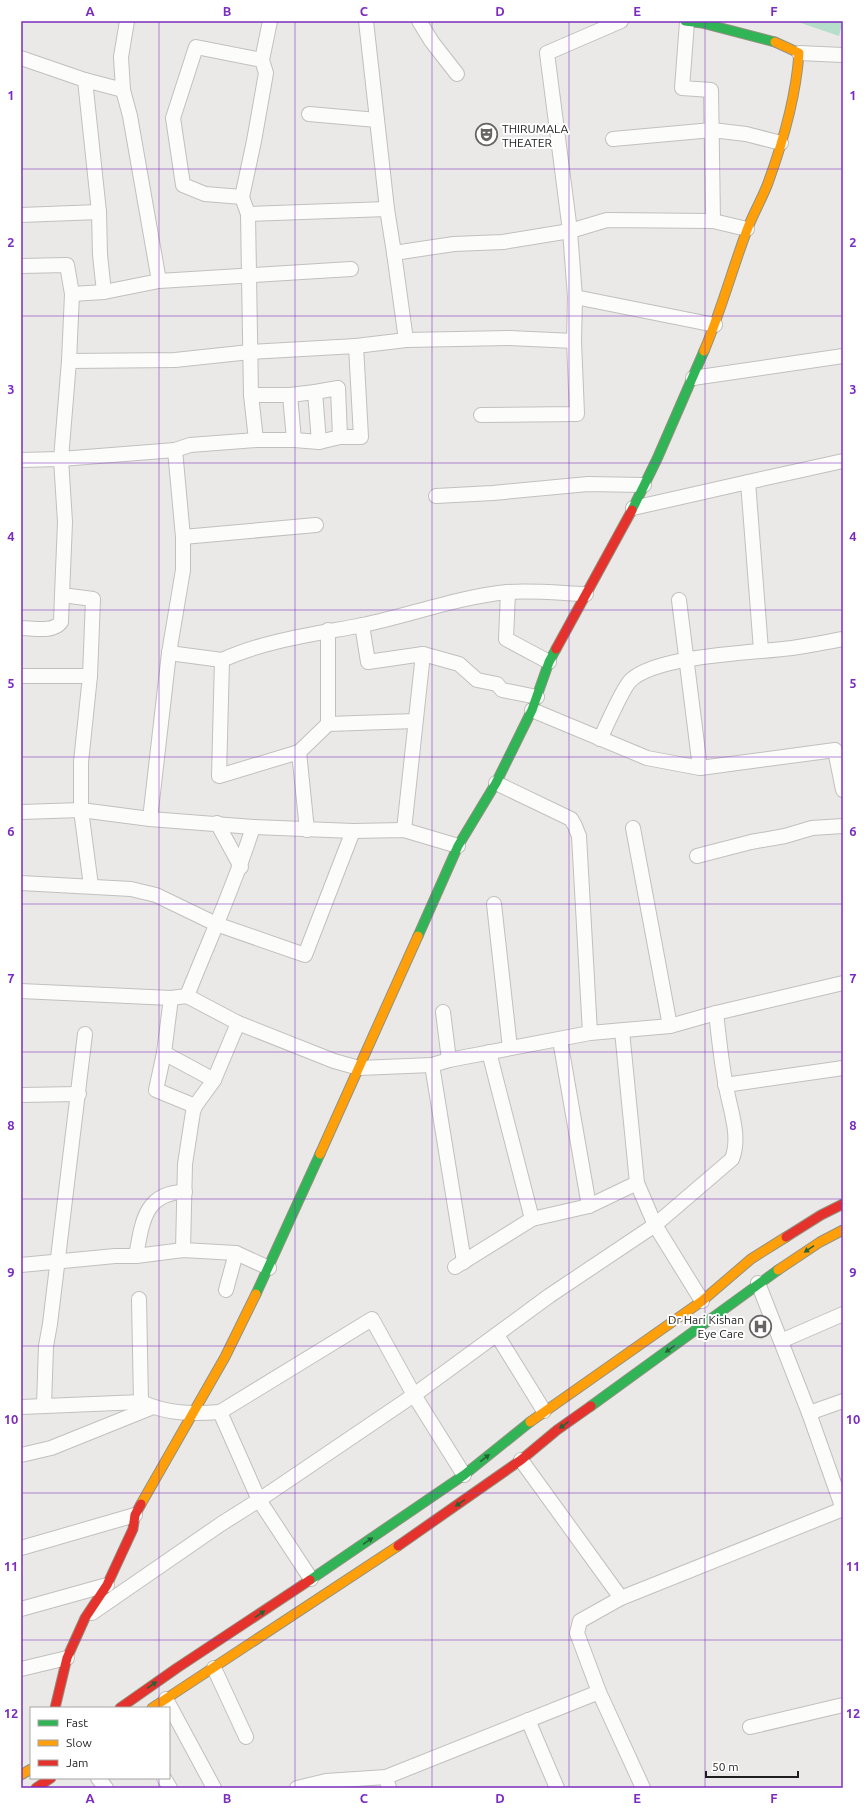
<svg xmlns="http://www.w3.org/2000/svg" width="864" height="1809" viewBox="0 0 864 1809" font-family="Ubuntu,sans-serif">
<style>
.pitch{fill:#b7ddcb}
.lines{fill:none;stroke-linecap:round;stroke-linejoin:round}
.street-casing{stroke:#c1c0bf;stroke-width:16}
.fast-casing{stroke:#929281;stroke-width:11}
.slow-casing{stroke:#929281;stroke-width:11}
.jam-casing{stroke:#929281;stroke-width:11}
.street{stroke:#fcfcfb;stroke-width:14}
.fast{stroke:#30b455;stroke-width:9}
.slow{stroke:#ff9f0a;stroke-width:9}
.jam{stroke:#e5322d;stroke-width:9}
.oneway{fill:#266237}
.grid{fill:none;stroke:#7b2cbf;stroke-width:1;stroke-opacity:0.55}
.labels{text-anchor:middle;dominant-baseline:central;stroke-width:4;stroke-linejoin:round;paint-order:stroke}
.poi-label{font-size:12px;fill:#1e1e1e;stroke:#fff;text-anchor:start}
.neatline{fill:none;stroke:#7b2cbf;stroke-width:1.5}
.grid-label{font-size:13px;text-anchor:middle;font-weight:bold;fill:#7b2cbf}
</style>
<rect width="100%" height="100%" fill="#ebe9e7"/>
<!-- pitch -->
<path class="pitch" d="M 795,21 L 843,21 L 839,36 Z"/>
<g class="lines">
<defs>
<g id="street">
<path d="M 366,21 L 387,209 L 394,253 L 454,244 L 503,242 L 570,231 L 607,220 L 713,221 L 747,229"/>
<path d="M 419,21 L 432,42 L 457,74"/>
<path d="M 621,21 L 547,53 L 570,231 L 575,297 L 715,325"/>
<path d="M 687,22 L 682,88 L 711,90 L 713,221"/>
<path d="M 799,53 L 843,55"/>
<path d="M 21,58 L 85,80 L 123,90 L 121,57 L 127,21"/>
<path d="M 85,80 L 99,212 L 100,255 L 104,292"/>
<path d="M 309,114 L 377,120"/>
<path d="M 613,139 L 712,130 L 746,134 L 781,143"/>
<path d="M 242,197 L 205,194 L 183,185 L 173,118 L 196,47 L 262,60"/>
<path d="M 248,214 L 387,209"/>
<path d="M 21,215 L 99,212"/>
<path d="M 394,253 L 406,340"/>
<path d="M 21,266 L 67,265 L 72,294 L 69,361 L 61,459 L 175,450 L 190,445 L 256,440 L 294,440 L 319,442 L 340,437 L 361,437 L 356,346 L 250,352 L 175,360 L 69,361"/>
<path d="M 159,281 L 351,269"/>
<path d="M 72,294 L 104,292 L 159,281 L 130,116 L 123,90"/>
<path d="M 356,346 L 406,340 L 509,338 L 574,341 L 575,297"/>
<path d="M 693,378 L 843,356"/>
<path d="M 315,392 L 338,388 L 340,437"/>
<path d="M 251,395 L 290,395 L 315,392 L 319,442"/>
<path d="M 290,395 L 294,440"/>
<path d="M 481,415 L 577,414 L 574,341"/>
<path d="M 256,440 L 251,395 L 248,214 L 242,197 L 254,141 L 266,73 L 262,60 L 270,21"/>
<path d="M 21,460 L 61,459 L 65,522 L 62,595 L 93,599 L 90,676"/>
<path d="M 748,482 L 843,461"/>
<path d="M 436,496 L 493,493 L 588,484 L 644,485"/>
<path d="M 633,508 L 748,482 L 761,650"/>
<path d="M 183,537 L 316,525"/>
<path d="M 508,592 L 506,639 L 549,662"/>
<path d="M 679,600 L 700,768"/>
<path d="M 362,625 L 368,662 L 423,654 L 404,830"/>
<path d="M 21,628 C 33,628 53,633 61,622 L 62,595"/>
<path d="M 169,653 L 183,570 L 183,537 L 175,450"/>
<path d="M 423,654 L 459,664 L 477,680 L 497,684 L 502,690 L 537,697"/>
<path d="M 222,660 C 266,640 316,634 363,625 C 411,615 458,597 507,592 C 531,590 561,593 586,594"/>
<path d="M 21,676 L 90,676 L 81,762 L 81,810 L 91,886"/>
<path d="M 532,710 L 647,758 L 700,768 L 835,750 L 843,790"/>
<path d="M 328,724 L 328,630"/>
<path d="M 600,739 C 606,727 623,687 631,680 C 658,655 754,653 792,648 C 809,646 826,642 843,639"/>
<path d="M 496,783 L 571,819 L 575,826 L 579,836 L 590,1033"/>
<path d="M 21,812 L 81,810 L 150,819 L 253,827 L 353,831 L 404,830 L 458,846"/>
<path d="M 150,819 L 169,653 L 222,660 L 219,776 L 299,752"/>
<path d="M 217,823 L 241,867"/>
<path d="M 633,828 L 670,1026"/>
<path d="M 307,830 L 299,752 L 328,724 L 415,721"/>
<path d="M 697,856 L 751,842 L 785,836 L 812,828 L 843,826"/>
<path d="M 21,883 L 131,889 L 156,895 L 216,924 L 305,955 L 353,831"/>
<path d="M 494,904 L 510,1048"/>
<path d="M 21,991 L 171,998 L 187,996 L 238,1023 L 334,1061 L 359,1068 L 432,1065"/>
<path d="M 187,996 C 209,940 235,885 253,827"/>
<path d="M 171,998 L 164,1053 L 156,1090 L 195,1106"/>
<path d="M 443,1012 L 449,1060"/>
<path d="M 622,1031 L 637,1183 L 655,1225 L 702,1301"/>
<path d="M 560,1040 L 589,1206"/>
<path d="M 489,1052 L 532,1219"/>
<path d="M 164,1053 L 214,1080"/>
<path d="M 725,1085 L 843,1068"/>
<path d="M 21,1095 L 79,1094"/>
<path d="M 183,1250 L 185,1164 L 193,1112 L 195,1106 L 214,1080 L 238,1023"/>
<path d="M 136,1256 C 142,1224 144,1192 185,1192"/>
<path d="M 464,1262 L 432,1065 L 449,1060 L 590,1033 L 670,1026 L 716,1013 L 843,983"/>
<path d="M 21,1265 L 115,1256 L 136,1256 L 183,1250 L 236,1253 L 269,1268"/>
<path d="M 455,1267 L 532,1219 L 589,1206 L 637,1183"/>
<path d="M 758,1283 L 809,1413 L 843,1509"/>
<path d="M 226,1290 L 236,1253"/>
<path d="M 139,1299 L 141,1402"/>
<path d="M 497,1335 L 544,1411"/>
<path d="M 781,1341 L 843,1314"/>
<path d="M 44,1405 L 46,1346 L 50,1324 L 85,1034"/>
<path d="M 21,1407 L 141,1402 C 168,1414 191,1414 220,1412 L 372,1319 L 414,1395 L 464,1475"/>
<path d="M 220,1412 L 259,1500 L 311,1579"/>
<path d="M 809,1413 L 843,1401"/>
<path d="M 21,1455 L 51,1448 L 153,1407"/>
<path d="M 521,1460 L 621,1598"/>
<path d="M 21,1548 L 135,1515"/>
<path d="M 21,1609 L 107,1585"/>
<path d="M 92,1613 L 221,1524 L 259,1500 L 414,1395 L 549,1296 L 655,1225 L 732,1159 C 741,1136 730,1110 726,1086 C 721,1062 719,1037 716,1013"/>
<path d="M 214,1668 L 246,1737"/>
<path d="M 21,1669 L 67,1658"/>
<path d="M 166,1699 L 214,1788"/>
<path d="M 528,1720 L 557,1788"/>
<path d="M 750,1727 L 843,1705"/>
<path d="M 386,1777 L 599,1692"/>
<path d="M 98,1778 L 106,1788"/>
<path d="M 164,1778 L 170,1788"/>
<path d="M 297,1788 L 326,1781 L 386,1777 L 389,1788"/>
<path d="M 643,1788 L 599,1692 L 577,1633 L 580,1621 L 621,1598 L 641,1590 L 843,1509"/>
</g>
<g id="fast">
<path d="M 685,21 L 702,23 L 775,42"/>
<path d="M 632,510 L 657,459 L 704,351"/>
<path d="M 418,936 L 458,846 L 496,783 L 532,710 L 549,662 L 556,649"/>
<path d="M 256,1294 L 320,1154"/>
<path d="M 591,1406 L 778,1270"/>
<path d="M 310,1580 L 464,1475 L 530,1422"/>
</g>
<g id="slow">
<path d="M 704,351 C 721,311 732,270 747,230 C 753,214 762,199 768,183 C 783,142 796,97 799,53 L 775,42"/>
<path d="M 320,1154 L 418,936"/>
<path d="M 778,1270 L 820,1242 L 843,1230"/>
<path d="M 530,1422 L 702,1301 L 751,1259 L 786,1237"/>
<path d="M 141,1504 L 225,1357 L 256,1294"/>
<path d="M 152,1708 L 398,1546"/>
<path d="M 21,1775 L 31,1769"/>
</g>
<g id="jam">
<path d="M 556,649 L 632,510"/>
<path d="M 786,1237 L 821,1215 L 843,1204"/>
<path d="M 398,1546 L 521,1460 L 557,1430 L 591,1406"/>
<path d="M 55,1708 L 67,1658 L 85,1618 L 107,1585 L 133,1529 L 135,1515 L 141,1504"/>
<path d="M 120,1708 L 177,1668 L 310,1580"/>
<path d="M 36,1788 L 51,1778"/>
</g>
</defs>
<!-- street casing -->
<use href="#street" class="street-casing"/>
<!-- fast casing -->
<use href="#fast" class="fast-casing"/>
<!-- slow casing -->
<use href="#slow" class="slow-casing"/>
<!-- jam casing -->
<use href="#jam" class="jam-casing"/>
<!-- street -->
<use href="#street" class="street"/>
<!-- fast -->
<use href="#fast" class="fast"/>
<!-- slow -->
<use href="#slow" class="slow"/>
<!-- jam -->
<use href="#jam" class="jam"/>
</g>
<!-- one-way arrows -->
<defs><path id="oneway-solid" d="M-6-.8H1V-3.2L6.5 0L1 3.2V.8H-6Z"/></defs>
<g class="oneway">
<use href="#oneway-solid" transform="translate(809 1249) rotate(146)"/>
<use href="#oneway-solid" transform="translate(670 1349) rotate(144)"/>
<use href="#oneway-solid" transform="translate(564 1425) rotate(144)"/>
<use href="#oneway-solid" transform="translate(485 1458) rotate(-38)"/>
<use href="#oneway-solid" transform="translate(460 1503) rotate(145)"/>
<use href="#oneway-solid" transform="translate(368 1541) rotate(-34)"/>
<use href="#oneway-solid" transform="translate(260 1614) rotate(-34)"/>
<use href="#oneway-solid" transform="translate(152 1685) rotate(-35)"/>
</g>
<!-- grid -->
<path class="grid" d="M 159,21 L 159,1708M 295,21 L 295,1788M 432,21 L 432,1788M 569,21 L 569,1788M 705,21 L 705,1788M 21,169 L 843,169M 21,316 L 843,316M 21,463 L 843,463M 21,610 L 843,610M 21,757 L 843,757M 21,904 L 843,904M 21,1052 L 843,1052M 21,1199 L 843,1199M 21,1346 L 843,1346M 21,1493 L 843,1493M 21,1640 L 843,1640M 159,1778 L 159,1788"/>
<!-- icons -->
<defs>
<symbol id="theatre-ring" viewBox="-11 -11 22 22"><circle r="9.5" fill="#fff" stroke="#666564" stroke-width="1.5"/><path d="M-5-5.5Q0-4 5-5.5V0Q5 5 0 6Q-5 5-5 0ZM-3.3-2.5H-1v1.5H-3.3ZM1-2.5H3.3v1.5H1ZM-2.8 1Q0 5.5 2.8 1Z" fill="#666564"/></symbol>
<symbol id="hospital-ring" viewBox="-11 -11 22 22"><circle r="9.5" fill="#fff" stroke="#666564" stroke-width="1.5"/><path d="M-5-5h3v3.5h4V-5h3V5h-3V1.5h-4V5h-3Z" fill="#666564"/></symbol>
</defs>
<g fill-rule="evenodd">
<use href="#theatre-ring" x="474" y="122" width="25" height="25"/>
<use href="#hospital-ring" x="748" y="1314" width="25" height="25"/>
</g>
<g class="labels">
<!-- poi labels -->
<g class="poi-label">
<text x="502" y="128">THIRUMALA<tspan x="502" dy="14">THEATER</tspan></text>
<text x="744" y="1319" text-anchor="end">Dr Hari Kishan<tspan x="744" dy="14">Eye Care</tspan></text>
</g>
</g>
<!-- border -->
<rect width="864" height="1809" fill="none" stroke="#ffffff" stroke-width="44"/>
<!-- legend -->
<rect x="30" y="1707" width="140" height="72" fill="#ffffff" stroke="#a5a5a5"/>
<rect x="38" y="1720" width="20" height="6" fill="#30b455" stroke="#a5a5a5"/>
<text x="66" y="1727" font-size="12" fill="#1e1e1e">Fast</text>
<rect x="38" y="1740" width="20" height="6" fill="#ff9f0a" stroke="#a5a5a5"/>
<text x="66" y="1747" font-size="12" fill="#1e1e1e">Slow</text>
<rect x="38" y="1760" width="20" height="6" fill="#e5322d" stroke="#a5a5a5"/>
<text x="66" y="1767" font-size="12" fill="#1e1e1e">Jam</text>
<!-- scale -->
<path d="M706 1771v6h92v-6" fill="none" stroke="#1e1e1e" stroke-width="2"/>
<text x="712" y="1771" font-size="12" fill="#1e1e1e" stroke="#ffffff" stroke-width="3" paint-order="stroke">50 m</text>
<rect x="22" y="22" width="820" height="1765" class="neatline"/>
<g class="grid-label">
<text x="90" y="16">A</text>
<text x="227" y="16">B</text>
<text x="364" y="16">C</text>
<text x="500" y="16">D</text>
<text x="637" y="16">E</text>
<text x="774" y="16">F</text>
<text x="11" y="100">1</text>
<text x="853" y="100">1</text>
<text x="11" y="247">2</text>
<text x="853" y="247">2</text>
<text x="11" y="394">3</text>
<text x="853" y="394">3</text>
<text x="11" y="541">4</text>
<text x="853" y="541">4</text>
<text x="11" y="688">5</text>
<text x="853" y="688">5</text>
<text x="11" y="836">6</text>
<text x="853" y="836">6</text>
<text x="11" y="983">7</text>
<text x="853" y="983">7</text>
<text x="11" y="1130">8</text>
<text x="853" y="1130">8</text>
<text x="11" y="1277">9</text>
<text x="853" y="1277">9</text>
<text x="11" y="1424">10</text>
<text x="853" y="1424">10</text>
<text x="11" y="1571">11</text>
<text x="853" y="1571">11</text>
<text x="11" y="1718">12</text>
<text x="853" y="1718">12</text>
<text x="90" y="1803">A</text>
<text x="227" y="1803">B</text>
<text x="364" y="1803">C</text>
<text x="500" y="1803">D</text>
<text x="637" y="1803">E</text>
<text x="774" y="1803">F</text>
</g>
</svg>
